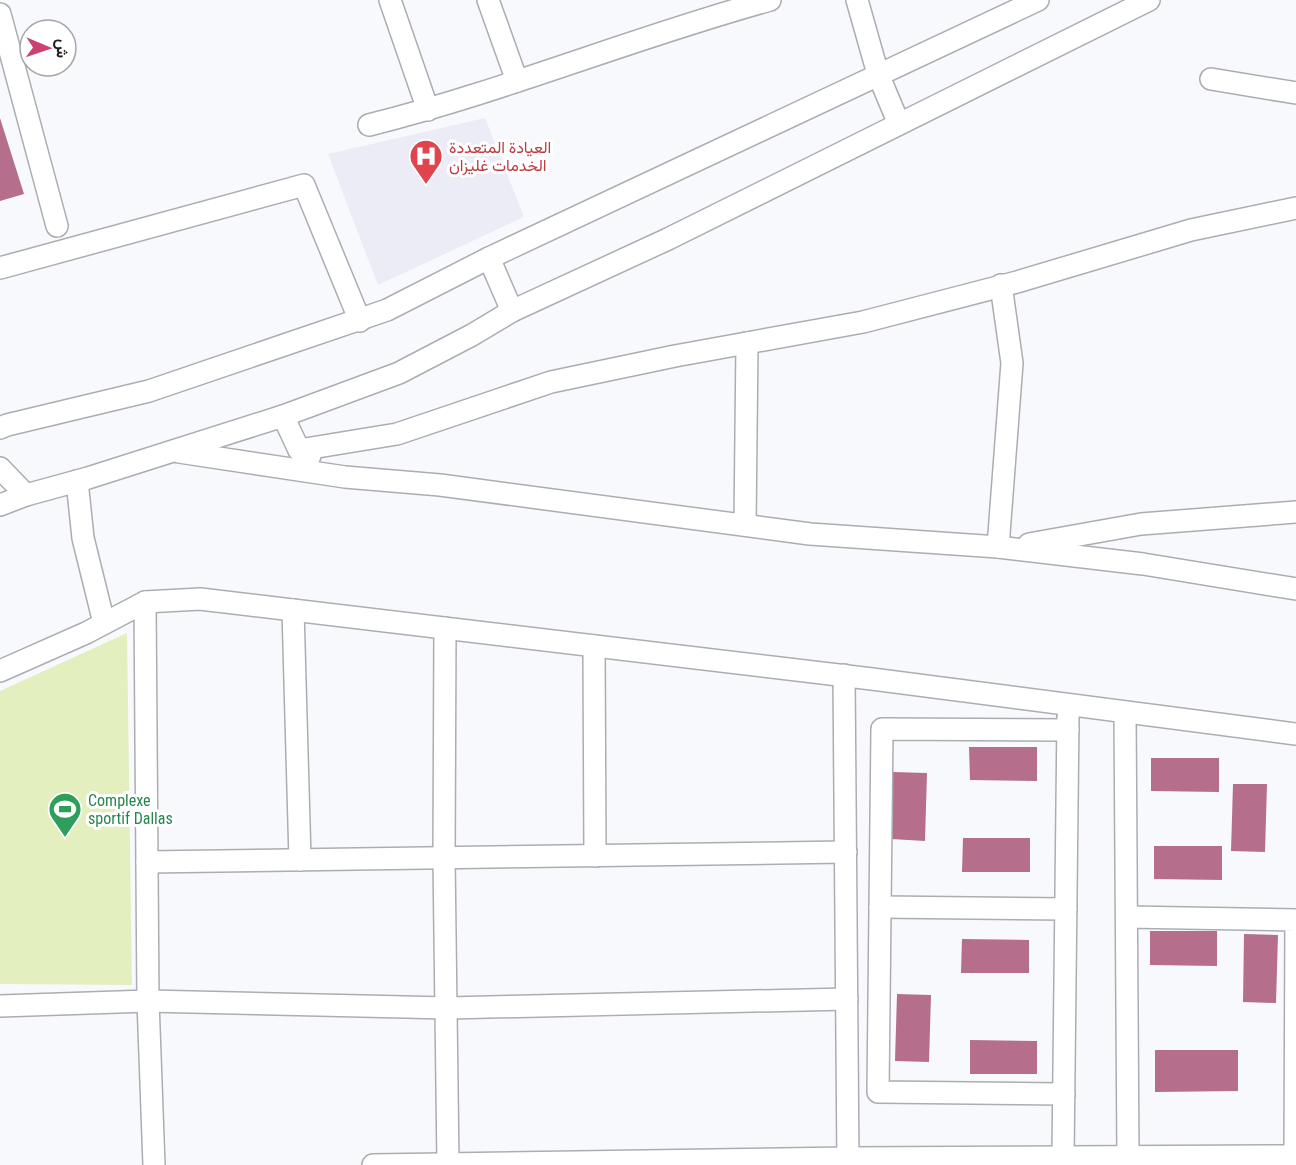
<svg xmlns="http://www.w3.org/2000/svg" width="1296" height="1165" viewBox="0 0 1296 1165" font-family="'Roboto Condensed',Vazirmatn,sans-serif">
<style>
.built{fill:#ebecf6}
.green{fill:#e3efbe}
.building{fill:#b56f8c}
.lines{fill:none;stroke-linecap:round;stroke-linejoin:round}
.street-casing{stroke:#acadb0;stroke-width:24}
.street{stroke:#fff;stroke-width:21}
.labels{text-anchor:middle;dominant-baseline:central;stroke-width:6;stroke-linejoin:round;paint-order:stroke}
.health-label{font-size:16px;fill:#be3a42;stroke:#fff;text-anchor:start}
.leisure-label{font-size:16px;fill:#27864d;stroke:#fff;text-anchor:start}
</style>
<rect width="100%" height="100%" fill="#f8f9fc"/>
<!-- built -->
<path class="built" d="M 485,118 L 524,217 L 378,285 L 328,154 Z"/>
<!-- green -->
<path class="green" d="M 127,633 L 132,985 L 0,984 L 0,691 Z"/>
<!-- building -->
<g class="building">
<path d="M 0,118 L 24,194 L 0,201 Z"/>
<path d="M 969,747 L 1037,747 L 1037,781 L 970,780 Z"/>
<path d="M 1151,758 L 1219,758 L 1219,792 L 1151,791 Z"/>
<path d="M 893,772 L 927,773 L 925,841 L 891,839 Z"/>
<path d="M 1233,784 L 1267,784 L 1265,852 L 1231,851 Z"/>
<path d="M 963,838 L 1030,838 L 1030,872 L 962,872 Z"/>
<path d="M 1154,846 L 1222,846 L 1222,880 L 1154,879 Z"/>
<path d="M 1150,931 L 1217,931 L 1217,966 L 1150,965 Z"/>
<path d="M 1244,934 L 1278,935 L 1276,1003 L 1243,1002 Z"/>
<path d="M 962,939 L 1029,940 L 1029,973 L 961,973 Z"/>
<path d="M 897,994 L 931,995 L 929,1062 L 895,1061 Z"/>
<path d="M 970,1040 L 1037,1041 L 1037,1074 L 970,1074 Z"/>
<path d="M 1155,1050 L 1238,1050 L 1238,1091 L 1155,1092 Z"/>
</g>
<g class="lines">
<defs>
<g id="street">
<path d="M 390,0 L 428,110"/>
<path d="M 488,0 L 517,81"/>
<path d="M 857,0 L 878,74 L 899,124"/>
<path d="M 0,14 L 57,226"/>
<path d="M 1211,79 L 1296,93"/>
<path d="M 369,125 C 505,91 635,37 770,0"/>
<path d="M 489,258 L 512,311"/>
<path d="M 0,268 L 304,185 L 360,321"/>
<path d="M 283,416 L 299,450 L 310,456"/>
<path d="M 0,428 L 7,425 L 149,391 L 387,310 L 489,258 L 1038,0"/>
<path d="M 299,450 L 397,434 L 551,382 L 675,356 L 863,322 L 1017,282 L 1191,230 L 1296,208"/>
<path d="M 179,452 L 345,477 L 440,485 L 810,534 L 998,547 L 1143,564 L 1296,589"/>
<path d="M 0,468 L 26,495"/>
<path d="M 77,481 L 83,538 L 104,623"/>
<path d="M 0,505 L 26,495 L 88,478 L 283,416 L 399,373 L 472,335 L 512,311 L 668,239 L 1149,0"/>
<path d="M 745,525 L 747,343"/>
<path d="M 1029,544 L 1141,524 L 1296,512"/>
<path d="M 998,547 L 1012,363 L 1001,285"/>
<path d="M 145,602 L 148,1001 L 154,1165"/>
<path d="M 293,610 L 300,860"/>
<path d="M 445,628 L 444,858 L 448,1164"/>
<path d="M 594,646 L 595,856"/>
<path d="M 0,671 L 86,633 L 145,602 L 200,599 L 872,679 L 1296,734"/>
<path d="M 844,675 L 848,1165"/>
<path d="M 1125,712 L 1128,1156"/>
<path d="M 147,862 L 846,852"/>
<path d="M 880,907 L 1066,909"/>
<path d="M 1127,917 L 1296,920 L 1295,1156"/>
<path d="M 0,1006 L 148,1001 L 447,1008 L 847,999"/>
<path d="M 1064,1094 L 878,1092 L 882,729 L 1068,730"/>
<path d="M 1063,1157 L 1068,717"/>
<path d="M 373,1165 L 848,1158 L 1296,1156"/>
</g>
</defs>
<!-- street casing -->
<use href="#street" class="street-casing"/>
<!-- street -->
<use href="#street" class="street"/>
</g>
<!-- icons -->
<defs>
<symbol id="hospital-pin" viewBox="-11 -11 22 30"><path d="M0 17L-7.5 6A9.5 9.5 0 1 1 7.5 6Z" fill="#e0444e" stroke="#fff"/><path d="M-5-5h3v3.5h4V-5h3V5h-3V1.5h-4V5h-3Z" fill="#fff"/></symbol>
<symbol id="stadium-pin" viewBox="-11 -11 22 30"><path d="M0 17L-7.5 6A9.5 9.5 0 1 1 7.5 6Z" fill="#2e9e5b" stroke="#fff"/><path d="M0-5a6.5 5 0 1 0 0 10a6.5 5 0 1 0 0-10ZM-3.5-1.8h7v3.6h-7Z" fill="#fff"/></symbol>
</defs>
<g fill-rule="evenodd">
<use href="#hospital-pin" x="407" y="137" width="38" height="52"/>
<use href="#stadium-pin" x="46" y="790" width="38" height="52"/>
</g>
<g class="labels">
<!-- health labels -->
<g class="health-label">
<text x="449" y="147">العيادة المتعددة<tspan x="449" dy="18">الخدمات غليزان</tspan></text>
</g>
<!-- leisure labels -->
<g class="leisure-label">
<text x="88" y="800">Complexe<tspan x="88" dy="18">sportif Dallas</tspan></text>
</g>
</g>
<!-- north arrow -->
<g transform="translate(48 48) rotate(92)"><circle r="28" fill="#ffffff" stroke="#a5a5a5" stroke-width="1.5"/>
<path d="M0-4.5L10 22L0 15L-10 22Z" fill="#cd4172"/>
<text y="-9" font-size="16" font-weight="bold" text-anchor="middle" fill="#1e1e1f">ش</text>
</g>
</svg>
